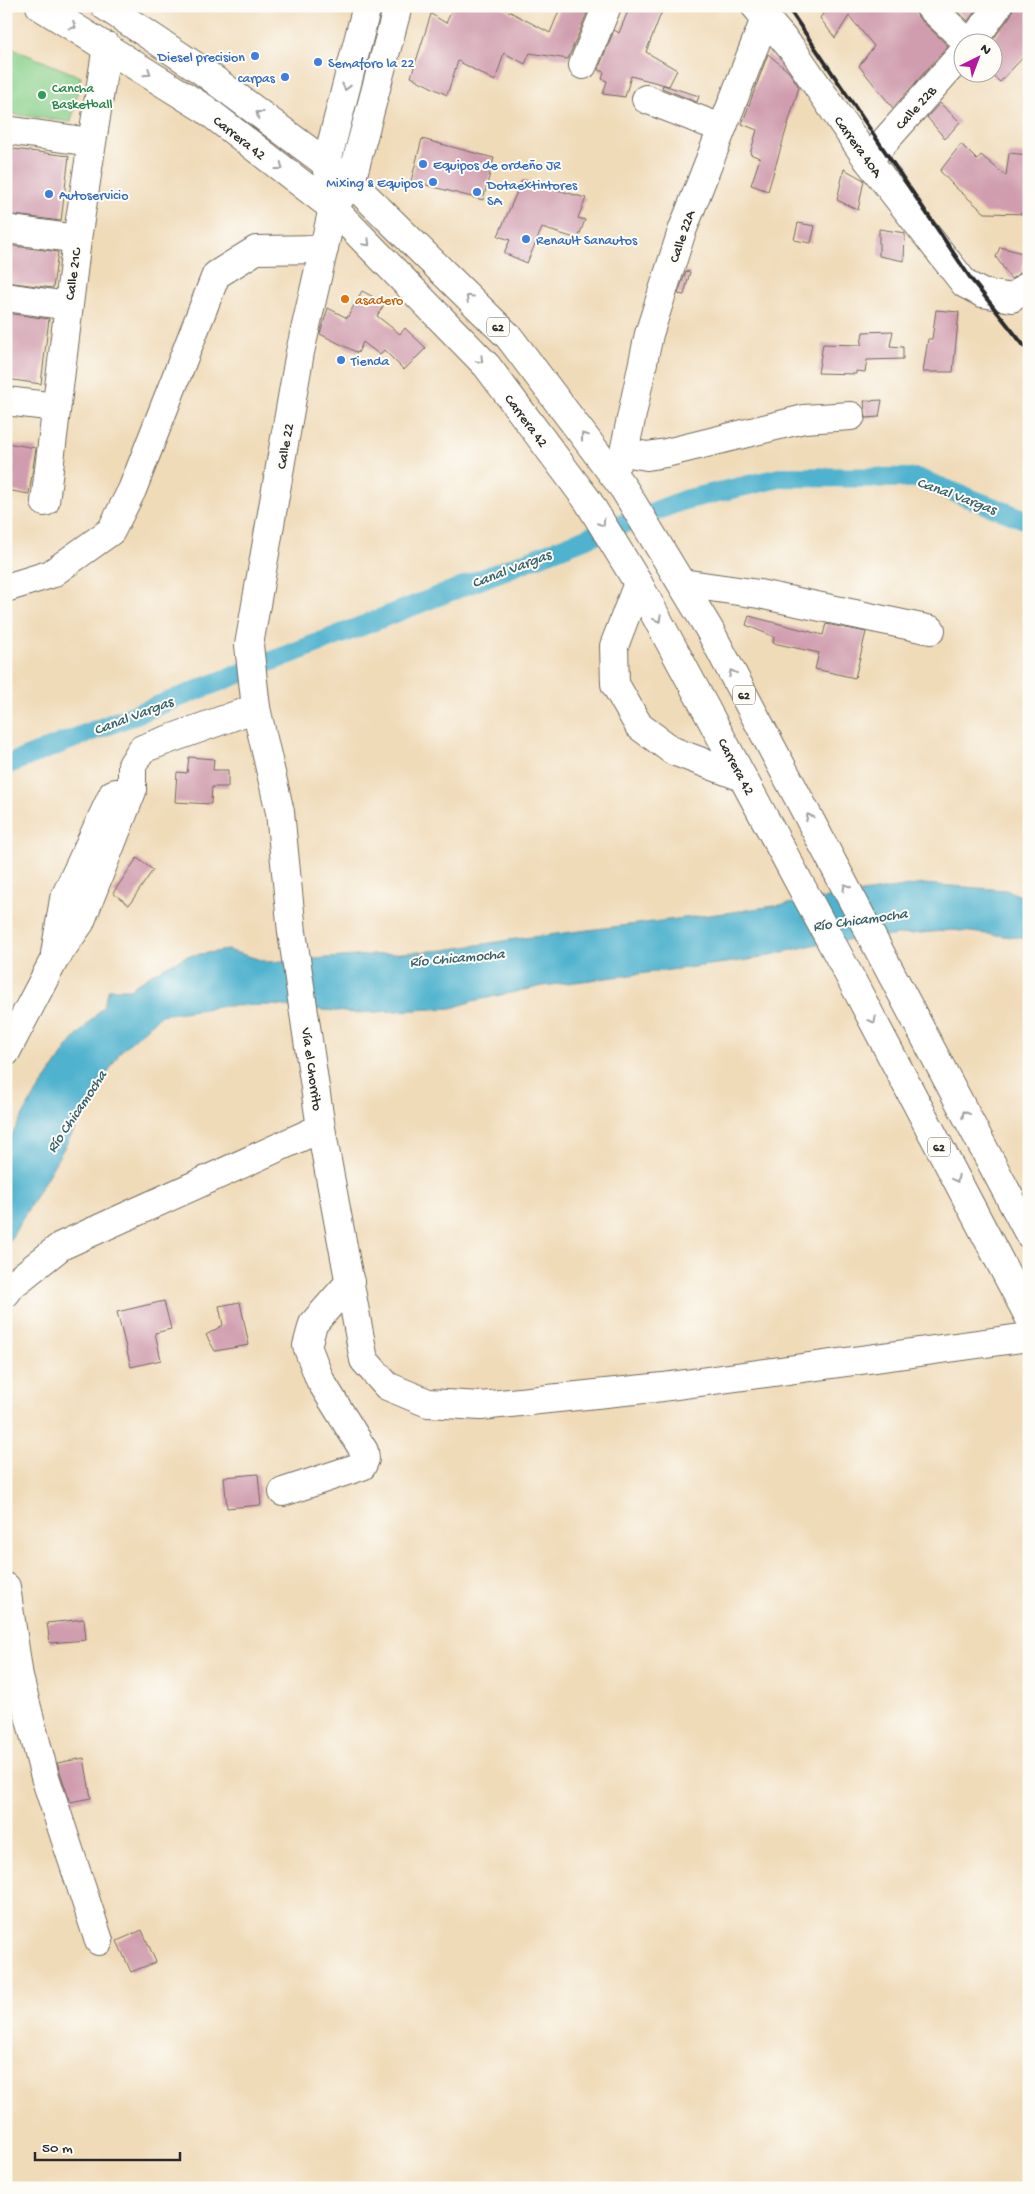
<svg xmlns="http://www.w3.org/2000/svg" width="1035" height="2194" viewBox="0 0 1035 2194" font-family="'Gochi Hand',sans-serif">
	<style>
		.green { fill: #89d08b; stroke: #5a7e5b }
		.water { fill: #4fb2ce; stroke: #3d6e7c }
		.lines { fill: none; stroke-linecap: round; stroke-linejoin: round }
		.canal { stroke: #4fb2ce; stroke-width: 20 }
		.building { fill: #d09dae }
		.minor-casing { stroke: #70695d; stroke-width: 30 }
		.major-casing { stroke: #70695d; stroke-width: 30 }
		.highway-casing { stroke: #70695d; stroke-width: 30 }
		.minor { stroke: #fff; stroke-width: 28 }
		.major { stroke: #fff; stroke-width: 28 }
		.highway { stroke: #fff; stroke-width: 28 }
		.rail { stroke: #2b2b2b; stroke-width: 4 }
		.oneway { stroke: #a0a0a0 }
		.shop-dot { fill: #3f7fe0; stroke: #fdfcf7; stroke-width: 2 }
		.leisure-dot { fill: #2e9e5b; stroke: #fdfcf7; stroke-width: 2 }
		.food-dot { fill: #e8710a; stroke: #fdfcf7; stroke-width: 2 }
		.labels { text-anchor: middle; stroke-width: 4; stroke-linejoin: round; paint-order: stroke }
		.shield { fill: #fdfcf7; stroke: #6a6a68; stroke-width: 1 }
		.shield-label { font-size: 12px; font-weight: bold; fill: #2b2b2b }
		.shop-label { font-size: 14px; fill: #366cbe; stroke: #fdfcf7; text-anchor: start }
		.leisure-label { font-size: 14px; fill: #27864d; stroke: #fdfcf7; text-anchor: start }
		.street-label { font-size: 14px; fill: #2b2b2b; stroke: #fdfcf7 }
		.food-label { font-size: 14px; fill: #c56008; stroke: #fdfcf7; text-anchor: start }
		.water-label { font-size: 15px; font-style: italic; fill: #39616c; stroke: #fdfcf7 }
	</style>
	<rect width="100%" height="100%" fill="#fdfcf7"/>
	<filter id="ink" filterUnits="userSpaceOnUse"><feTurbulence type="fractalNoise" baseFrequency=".02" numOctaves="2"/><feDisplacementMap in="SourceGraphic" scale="10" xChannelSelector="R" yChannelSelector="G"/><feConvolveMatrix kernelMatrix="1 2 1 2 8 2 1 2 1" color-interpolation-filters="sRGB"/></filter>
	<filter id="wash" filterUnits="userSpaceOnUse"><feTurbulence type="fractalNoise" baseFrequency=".0096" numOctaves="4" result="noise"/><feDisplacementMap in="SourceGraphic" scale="20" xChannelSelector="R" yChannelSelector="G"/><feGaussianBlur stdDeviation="1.12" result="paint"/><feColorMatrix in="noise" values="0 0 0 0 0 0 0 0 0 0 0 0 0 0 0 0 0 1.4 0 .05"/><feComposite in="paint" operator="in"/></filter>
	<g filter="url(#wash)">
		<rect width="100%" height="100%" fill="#f0dbb9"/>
		<!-- green -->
		<polygon class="green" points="6,46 81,77 71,122 6,113"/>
		<!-- water -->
		<polygon class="water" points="923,884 1006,890 1029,899 1029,939 953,930 826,942 749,960 543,986 473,1001 452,1008 355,1013 273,1005 226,1006 161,1015 120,1052 6,1247 6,1145 30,1103 69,1045 103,1007 109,989 130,989 153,973 187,956 228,950 268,962 445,950 516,939 733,912"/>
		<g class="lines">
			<!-- canal -->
			<polyline class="canal" points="6,765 684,500 784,477 917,478 1029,521"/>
		</g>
		<g id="blocks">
			<!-- building -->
			<g class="building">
				<polygon points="454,6 499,6 550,33 561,6 590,6 568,59 530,53 525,64 504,53 495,81 458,61 447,95 411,77 431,14 446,23"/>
				<polygon points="630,6 664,6 646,52 677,70 669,86 631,76 625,97 603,94 607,81 602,79 604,72 598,70 614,30 619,33"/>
				<polygon points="828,6 914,6 918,17 948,46 893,108 859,66 874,46 849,16 835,38 820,18"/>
				<polygon points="952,6 979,6 968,21"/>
				<polygon points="1013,6 1029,6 1029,51 1000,82 992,75 991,42 1011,15"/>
				<polygon points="768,54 789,72 799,87 768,191 751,185 760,158 750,154 757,130 742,124"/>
				<polygon points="663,85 699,96 697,102 662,88"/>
				<polygon points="940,103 960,122 945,139 927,117"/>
				<polygon points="422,139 494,158 483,200 411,181"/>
				<polygon points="961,144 977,160 981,155 1006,176 1009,153 1029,155 1029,214 985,213 955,187 940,171"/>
				<polygon points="6,148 69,156 61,221 6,214"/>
				<polygon points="844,169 864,180 858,210 837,200"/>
				<polygon points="522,180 586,198 578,218 585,220 578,239 542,228 527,263 504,253 510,240 498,236"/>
				<polygon points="798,223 815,226 811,243 794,240"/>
				<polygon points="879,229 905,233 904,261 879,256"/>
				<polygon points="6,245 58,252 53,288 6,282"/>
				<polygon points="1000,247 1026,254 1021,272 1011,279 996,257"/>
				<polygon points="686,271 690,272 684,295 678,294"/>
				<polygon points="362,291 385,303 377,316 400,334 405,328 426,348 404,370 384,350 380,355 363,342 358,353 320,334 328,308 347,318"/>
				<polygon points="936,310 959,312 953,372 923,372 928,339 932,339"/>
				<polygon points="6,313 49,319 41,384 6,379"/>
				<polygon points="893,331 890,346 903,347 903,359 867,360 865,372 856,371 856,374 818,373 823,344 861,345 863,332"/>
				<polygon points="882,400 879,417 866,418 864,401"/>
				<polygon points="6,443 36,448 29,494 6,490"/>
				<polygon points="749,616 823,635 826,624 866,632 855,678 815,669 819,653 773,643 774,637 746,625"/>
				<polygon points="189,757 214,759 213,770 228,770 228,787 212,787 211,804 175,802 177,772 187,773"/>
				<polygon points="137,858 153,870 129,905 113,893"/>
				<polygon points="164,1301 171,1329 155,1333 161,1360 131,1367 117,1312"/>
				<polygon points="240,1302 249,1345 215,1351 206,1335 223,1325 219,1306"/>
				<polygon points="258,1474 261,1505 227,1508 224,1477"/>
				<polygon points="84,1619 86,1640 50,1643 47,1623"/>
				<polygon points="84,1758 91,1798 70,1802 57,1763"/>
				<polygon points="142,1930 156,1962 131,1972 117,1941"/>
			</g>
		</g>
	</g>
	<g filter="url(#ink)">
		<use href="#blocks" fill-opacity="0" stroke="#70695d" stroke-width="1"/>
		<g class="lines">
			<defs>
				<g id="minor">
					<polyline points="929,6 967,42"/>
					<polyline points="756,7 792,49 868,160 965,284 982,293 1012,298 1029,285"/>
					<polyline points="972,42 998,6"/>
					<polyline points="583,65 607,6"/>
					<polyline points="646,99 721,128"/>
					<polyline points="6,130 91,142"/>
					<polyline points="868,160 962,54"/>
					<polyline points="6,229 77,239"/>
					<polyline points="6,297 68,306"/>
					<polyline points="6,401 56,407"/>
					<polyline points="624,452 647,456 666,453 804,419 851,416"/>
					<polyline points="611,471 624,452 649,334 682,231 770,6"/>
					<polyline points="45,502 77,239 107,46"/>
					<polyline points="638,583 614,646 615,684 639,726 673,751 742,777"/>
					<polyline points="682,583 759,594 931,630"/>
					<polyline points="6,588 51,574 111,531 132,490 216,275 256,250 324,249"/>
					<polyline points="55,954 64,899 113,794 116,793"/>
					<polyline points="6,1052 54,960 80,923 132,791 132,765 142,749 256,708"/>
					<polyline points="321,1128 364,1360 387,1386 428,1403 481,1406 663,1387 1029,1337"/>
					<polyline points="6,1293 12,1285 61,1246 321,1128 292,932 280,812 256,708 249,645 300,352 333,208"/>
					<polyline points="283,1492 362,1466 365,1459 364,1451 320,1380 307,1346 313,1324 350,1282"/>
					<polyline points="6,1587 19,1677 45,1777 99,1941"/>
				</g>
				<g id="major">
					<polyline points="330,187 326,165 367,6"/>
					<polyline points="333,208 351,182 398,6"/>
				</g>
				<g id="highway">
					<polyline points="40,6 205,109 333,208 487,366 588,501 638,583 850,977 1029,1317"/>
					<polyline points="105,6 201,70 351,182 509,337 624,489 709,629 1029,1234"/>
				</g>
			</defs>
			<!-- minor casing -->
			<use href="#minor" class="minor-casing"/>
			<!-- major casing -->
			<use href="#major" class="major-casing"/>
			<!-- highway casing -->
			<use href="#highway" class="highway-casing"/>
			<!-- minor -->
			<use href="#minor" class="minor"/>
			<!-- major -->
			<use href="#major" class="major"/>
			<!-- highway -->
			<use href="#highway" class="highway"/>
			<!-- rail -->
			<polyline class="rail" points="787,6 971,279 1029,352"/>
		</g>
		<!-- one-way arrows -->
		<defs><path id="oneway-chevron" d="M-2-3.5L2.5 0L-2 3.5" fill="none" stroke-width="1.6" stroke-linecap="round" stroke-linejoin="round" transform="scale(1.25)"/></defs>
		<g class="oneway">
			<use href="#oneway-chevron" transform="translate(73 26) rotate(31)"/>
			<use href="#oneway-chevron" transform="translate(148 73) rotate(33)"/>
			<use href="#oneway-chevron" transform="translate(346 87) rotate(104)"/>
			<use href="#oneway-chevron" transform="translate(259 114) rotate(-143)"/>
			<use href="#oneway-chevron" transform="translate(280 167) rotate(38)"/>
			<use href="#oneway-chevron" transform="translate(367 243) rotate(46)"/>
			<use href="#oneway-chevron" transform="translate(469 298) rotate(-136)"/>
			<use href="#oneway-chevron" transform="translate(480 360) rotate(46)"/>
			<use href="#oneway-chevron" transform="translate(584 436) rotate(-127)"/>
			<use href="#oneway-chevron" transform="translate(602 523) rotate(57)"/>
			<use href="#oneway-chevron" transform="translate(658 619) rotate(61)"/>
			<use href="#oneway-chevron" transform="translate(732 673) rotate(-118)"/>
			<use href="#oneway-chevron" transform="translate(809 817) rotate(-118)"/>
			<use href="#oneway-chevron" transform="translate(846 887) rotate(-118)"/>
			<use href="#oneway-chevron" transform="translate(873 1020) rotate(62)"/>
			<use href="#oneway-chevron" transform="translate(965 1114) rotate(-118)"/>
			<use href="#oneway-chevron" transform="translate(956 1179) rotate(62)"/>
		</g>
	</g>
	<!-- markers -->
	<g class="shop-dot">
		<circle cx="255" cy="56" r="5"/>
		<circle cx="318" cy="62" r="5"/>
		<circle cx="285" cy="77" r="5"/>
		<circle cx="423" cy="164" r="5"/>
		<circle cx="433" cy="182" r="5"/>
		<circle cx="477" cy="192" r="5"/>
		<circle cx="49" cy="194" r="5"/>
		<circle cx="526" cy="239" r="5"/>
		<circle cx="341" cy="360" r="5"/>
	</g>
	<circle class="leisure-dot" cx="42" cy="95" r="5"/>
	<circle class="food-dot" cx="345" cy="299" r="5"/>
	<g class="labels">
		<!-- shield labels -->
		<g class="shield">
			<rect x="487" y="317.5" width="22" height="19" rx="4"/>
			<rect x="733" y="685.5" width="22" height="19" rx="4"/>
			<rect x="928" y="1137.5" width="22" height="19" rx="4"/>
		</g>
		<g class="shield-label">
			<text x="498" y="331">62</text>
			<text x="744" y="699">62</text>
			<text x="939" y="1151">62</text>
		</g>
		<!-- shop labels -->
		<g class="shop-label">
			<text x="245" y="61" text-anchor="end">Diesel precision</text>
			<text x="328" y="67">Semaforo la 22</text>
			<text x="275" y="82" text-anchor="end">carpas</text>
			<text x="433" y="169">Equipos de ordeño JR</text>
			<text x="423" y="187" text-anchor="end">Mixing &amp; Equipos</text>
			<text x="487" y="189">Dotaextintores<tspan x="487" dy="16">SA</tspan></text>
			<text x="59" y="199">Autoservicio</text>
			<text x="536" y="244">Renault Sanautos</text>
			<text x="351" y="365">Tienda</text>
		</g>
		<!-- leisure labels -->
		<g class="leisure-label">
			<text x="52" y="92">Cancha<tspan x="52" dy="16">Basketball</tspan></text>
		</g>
		<!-- street labels -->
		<g class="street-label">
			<text transform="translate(915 107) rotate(-48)" y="5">Calle 22B</text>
			<text transform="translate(240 137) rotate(38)" y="5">Carrera 42</text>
			<text transform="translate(859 146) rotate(54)" y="5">Carrera 40A</text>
			<text transform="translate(681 236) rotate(-71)" y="5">Calle 22A</text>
			<text transform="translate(72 274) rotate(-82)" y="5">Calle 21C</text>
			<text transform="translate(527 420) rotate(53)" y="5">Carrera 42</text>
			<text transform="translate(284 446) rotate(-80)" y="5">Calle 22</text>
			<text transform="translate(737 766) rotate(62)" y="5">Carrera 42</text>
			<text transform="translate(313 1069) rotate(82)" y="5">Vía el Chorrito</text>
		</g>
		<!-- food labels -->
		<g class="food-label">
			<text x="355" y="304">asadero</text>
		</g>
		<!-- water labels -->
		<g class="water-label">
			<text transform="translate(957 495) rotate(20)" y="5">Canal Vargas</text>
			<text transform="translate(511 568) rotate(-21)" y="5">Canal Vargas</text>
			<text transform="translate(133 715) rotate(-21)" y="5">Canal Vargas</text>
			<text transform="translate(860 919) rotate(-8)" y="5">Río Chicamocha</text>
			<text transform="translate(457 957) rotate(-5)" y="5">Río Chicamocha</text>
			<text transform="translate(76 1111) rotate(-56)" y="5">Río Chicamocha</text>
		</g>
	</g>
	<!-- margin -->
	<rect width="1035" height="2194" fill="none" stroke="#fdfcf7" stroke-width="25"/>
	<!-- north arrow -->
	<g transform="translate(978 58) rotate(42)"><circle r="24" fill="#fdfcf7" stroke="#a9a8a5"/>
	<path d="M0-4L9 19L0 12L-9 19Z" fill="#b5179e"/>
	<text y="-8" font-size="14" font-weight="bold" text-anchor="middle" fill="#2b2b2b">N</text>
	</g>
	<!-- scale -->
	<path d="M35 2152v8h145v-8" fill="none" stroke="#2b2b2b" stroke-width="2.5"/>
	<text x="42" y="2152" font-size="15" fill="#2b2b2b" stroke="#fdfcf7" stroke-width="4" paint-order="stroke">50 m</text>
</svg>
